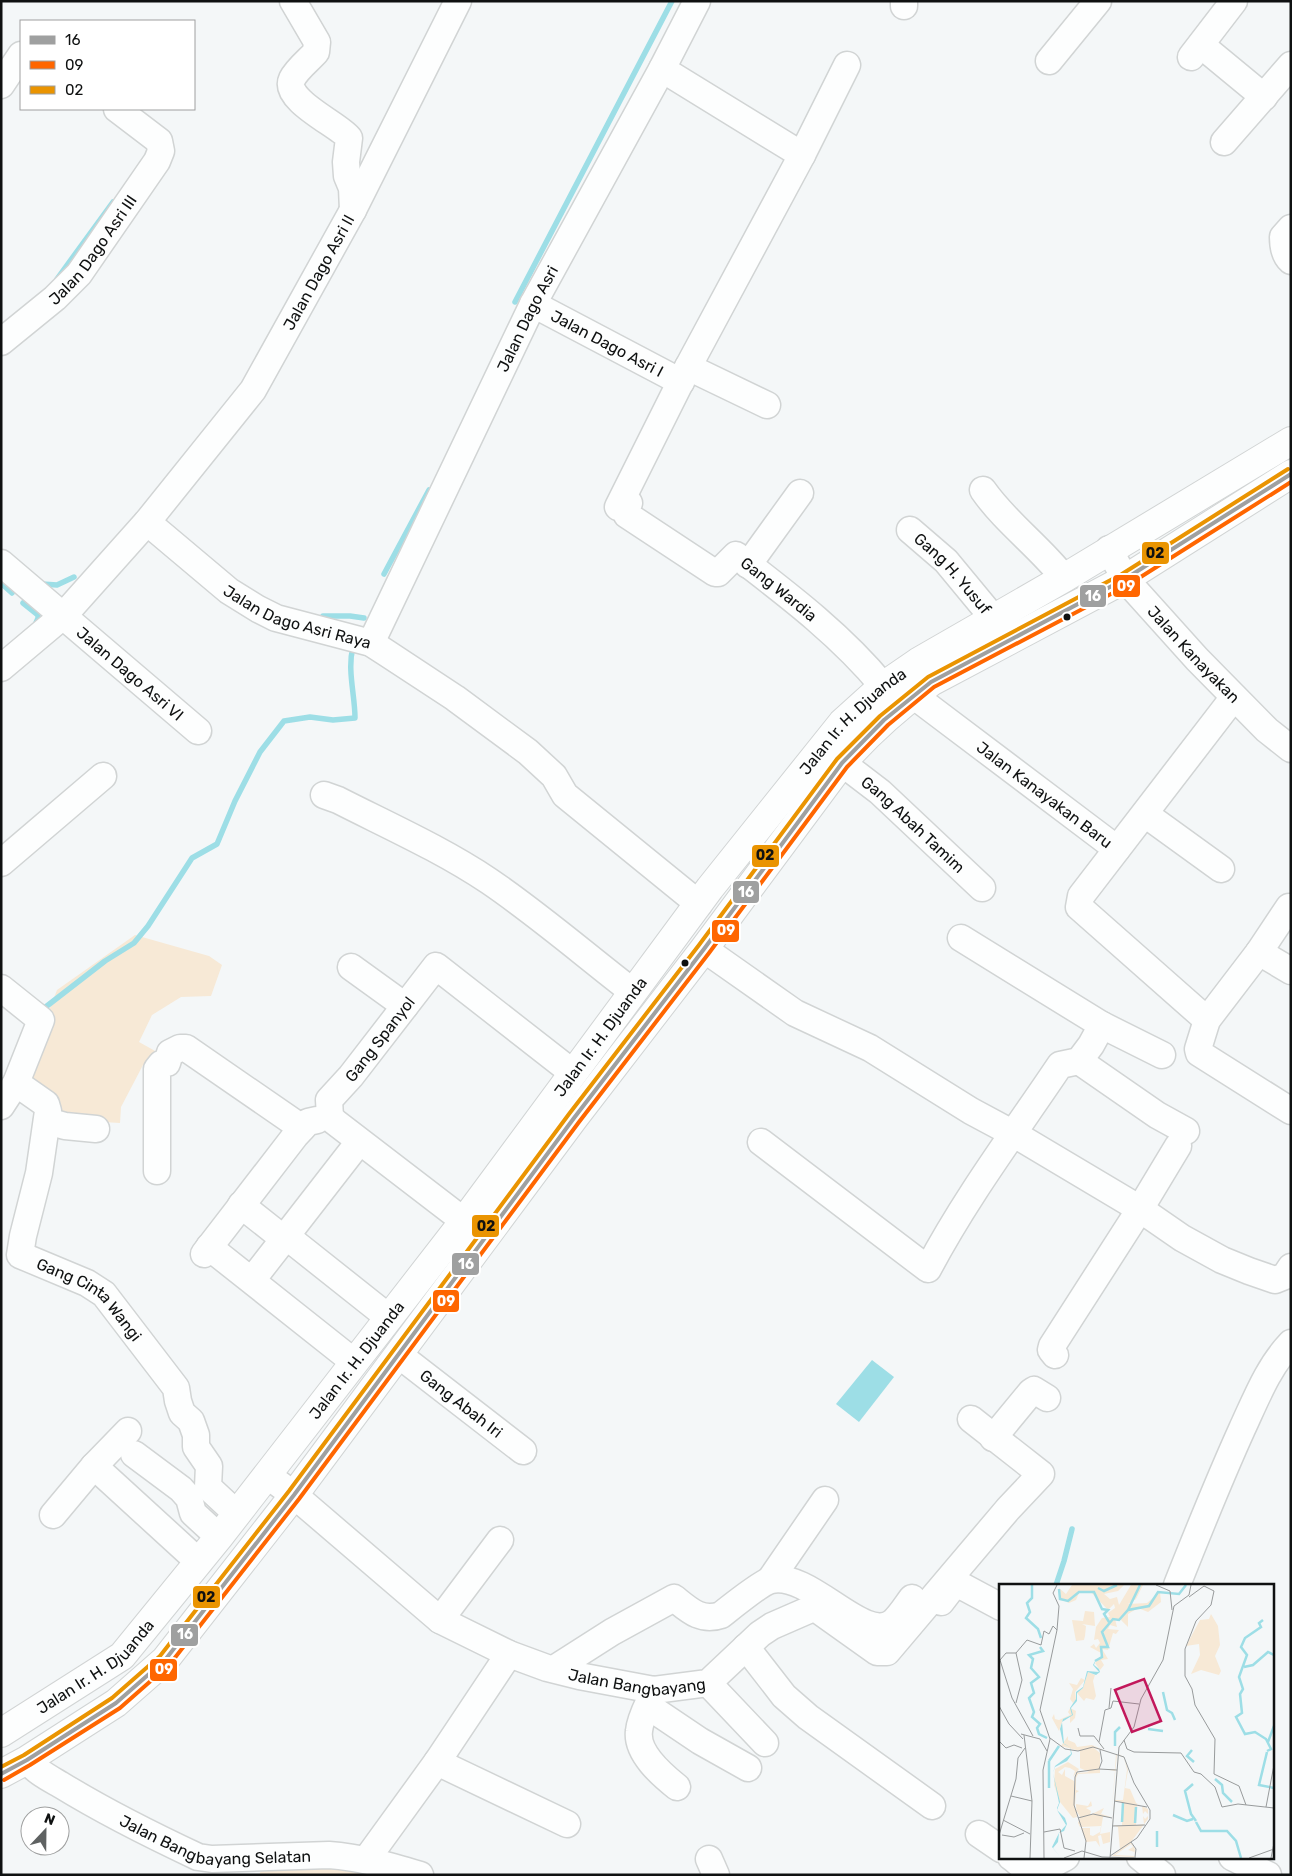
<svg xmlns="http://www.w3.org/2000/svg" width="1292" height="1876" viewBox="0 0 1292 1876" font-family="Rubik,sans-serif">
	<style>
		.green { fill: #f7e9d6 }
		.water { fill: #9ddee6 }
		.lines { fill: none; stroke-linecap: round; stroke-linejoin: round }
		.stream { stroke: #9ddee6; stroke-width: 5.5 }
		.minor-casing { stroke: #d1d4d4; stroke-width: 29 }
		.major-casing { stroke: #d1d4d4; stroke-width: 30 }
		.minor { stroke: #fdfefe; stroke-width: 26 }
		.major { stroke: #fdfefe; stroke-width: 28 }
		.bus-1-casing { stroke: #fff; stroke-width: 8 }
		.bus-2-casing { stroke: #fff; stroke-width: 8 }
		.bus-3-casing { stroke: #fff; stroke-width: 8 }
		.bus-1 { stroke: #9fa0a0; stroke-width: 4 }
		.bus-2 { stroke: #f60; stroke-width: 4 }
		.bus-3 { stroke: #ea9401; stroke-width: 4 }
		.bus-dot { fill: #0f1111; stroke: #fff; stroke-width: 2 }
		.labels { text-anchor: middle; stroke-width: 4; stroke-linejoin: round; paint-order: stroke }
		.street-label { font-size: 16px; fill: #0f1111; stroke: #fff }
		.inset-river { fill: none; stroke: #9ddee6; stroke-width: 2.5 }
		.inset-road { fill: none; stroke: #989b9c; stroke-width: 1 }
		.view { fill: #c2185b; fill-opacity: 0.15; stroke: #c2185b; stroke-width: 2.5 }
		.inset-edge { fill: none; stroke: #0f1111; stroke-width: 2.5 }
		.line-badge { stroke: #fff; stroke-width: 2 }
		.badge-label { font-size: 14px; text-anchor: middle; font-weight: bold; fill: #fff }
		.pale-badge-label { font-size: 14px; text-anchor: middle; font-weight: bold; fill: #111 }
	</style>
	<rect width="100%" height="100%" fill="#f4f7f8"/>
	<!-- green -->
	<g class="green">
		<polygon points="135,935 209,956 222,965 211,996 181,997 152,1015 139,1042 157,1052 154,1066 143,1065 121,1107 120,1123 53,1119 21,1082 57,990"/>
		<polygon points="265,1861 403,1875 259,1875"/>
	</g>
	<!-- water -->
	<polygon class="water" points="872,1360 894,1377 859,1422 836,1404"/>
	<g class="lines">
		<!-- stream -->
		<g class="stream">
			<polyline points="57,279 113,202"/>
			<polyline points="515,302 672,1"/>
			<polyline points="384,574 429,490"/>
			<polyline points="42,584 57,585 74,577"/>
			<polyline points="3,585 12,593"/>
			<polyline points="23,603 38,615 38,618 35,625"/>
			<polyline points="323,616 350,616 364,618"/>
			<path d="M43,1009l62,-48 29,-18 14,-17 44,-68 25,-14 18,-43 25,-49 24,-31 26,-4 23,3 22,-2c0,-23 -8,-48 -2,-71"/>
			<polyline points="1056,1585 1064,1561 1072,1529"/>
		</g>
		<defs>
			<g id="minor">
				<path d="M293,1l24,41 -1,10c-7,8 -19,17 -24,27 -10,21 49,47 57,59l-3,24 1,14 5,12 1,22"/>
				<polyline points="904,6 904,1"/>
				<polyline points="1201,45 1264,97"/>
				<polyline points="1191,57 1234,1"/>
				<polyline points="1049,61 1098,1"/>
				<polyline points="662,69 802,155"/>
				<polyline points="1,85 21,55"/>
				<polyline points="1224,142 1291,65"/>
				<path d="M1291,228l-8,9c0,9 1,18 8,24"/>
				<path id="s1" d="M533,304l148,78"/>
				<path id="s2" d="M1,342l54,-44 24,-24 78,-113 4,-10 -2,-10 -42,-32"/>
				<polyline points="688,367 767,405"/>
				<path d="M983,490c23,33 56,56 81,88"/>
				<path id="s3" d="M629,503l-2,6v6l88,58h3l18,-18c52,40 105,80 147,131"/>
				<polyline points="618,507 688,367 802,155 847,65"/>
				<path id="s4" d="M147,522l82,69 29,18 18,9 95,25 14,9 70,46 73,54 26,24 11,19 134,109"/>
				<path id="s5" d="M910,530l36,31 48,58"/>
				<path id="s6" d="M1109,549l16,30 72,80 70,71 24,19"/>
				<path id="s7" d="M1,563l197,168"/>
				<polyline points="748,565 800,493"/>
				<path id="s8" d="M371,643l162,-339 129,-235 35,-68"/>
				<path id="s9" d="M1,668l63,-53 83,-93 106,-132 100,-180 105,-209"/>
				<path id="s10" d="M913,695l204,154"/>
				<path id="s11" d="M842,763l38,29 102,96"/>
				<path d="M324,795l14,5c51,26 103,49 151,81 50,34 96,74 144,111"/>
				<polyline points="1145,814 1221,869"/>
				<polyline points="1,863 103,776"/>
				<polyline points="1289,907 1259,952 1207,1020 1198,1049 1199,1053 1291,1111"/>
				<polyline points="704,949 795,1013 870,1048 971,1111 1014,1134 1140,1209 1182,1238 1222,1260 1249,1271 1275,1280 1285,1276 1291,1267"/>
				<polyline points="1259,952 1291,971"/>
				<polyline points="351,967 405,1006"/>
				<polyline points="1,988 41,1020 16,1083 1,1106"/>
				<polyline points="1207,1020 1079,907 1081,896 1234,697"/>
				<polyline points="1102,1025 1162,1055"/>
				<polyline points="1079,1061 1157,1115 1186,1131"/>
				<path id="s12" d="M16,1083l30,21 2,7 -9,62 -16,63 -3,19 67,28 17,11 72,94 2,13 4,12 9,8 5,14v12l13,19 -1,21 29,27"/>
				<polyline points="47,1121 65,1126 96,1129"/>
				<path d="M761,1142l167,127c38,-72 87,-137 132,-204l19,-4 12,-16 11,-20 -141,-87"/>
				<polyline points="157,1171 157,1069 161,1064 167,1063 170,1053 180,1048 186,1048 302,1128"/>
				<polyline points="241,1205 284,1239 286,1236 388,1317"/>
				<path id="s13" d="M464,1221l-129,-99 -5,-5 -1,-17 22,-24 85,-110 137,107"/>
				<polyline points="286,1236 359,1142"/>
				<polyline points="209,1247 354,1362"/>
				<polyline points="204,1254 295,1136 308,1122 317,1120"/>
				<polyline points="252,1280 284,1239"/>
				<path id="s14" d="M399,1355l124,96"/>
				<polyline points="1055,1355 1051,1350 1052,1346 1140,1209 1178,1146"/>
				<polyline points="993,1438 1031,1392 1034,1390 1047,1398"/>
				<polyline points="134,1454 181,1489 189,1498 193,1513 219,1537"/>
				<polyline points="94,1466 199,1562"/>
				<path id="s15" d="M267,1475l27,20 146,125 69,34 38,14 32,8 75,14 54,-7 52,-49 12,-8 39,-17 7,1 59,42h10l121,-143 33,-35 -70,-55"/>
				<polyline points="53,1515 94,1466 128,1431"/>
				<polyline points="770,1580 825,1500"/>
				<path d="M1177,1585c21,-53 42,-105 65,-156 14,-30 26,-62 49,-86"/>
				<polyline points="941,1602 954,1585 958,1584 1001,1607"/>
				<polyline points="440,1620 500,1540"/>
				<polyline points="746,1647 784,1696 808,1717 932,1806"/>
				<path d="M554,1669l58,-37 62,-34c15,12 27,24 47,17 9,-7 41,-33 50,-35 40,-9 93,65 122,42 7,-6 13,-16 19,-24"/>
				<polyline points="708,1683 765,1743"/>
				<path d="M654,1691c-5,12 -14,27 -15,40 -3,22 23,44 38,56"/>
				<polyline points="648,1706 700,1741 748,1768"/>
				<path id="s16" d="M27,1760c8,11 22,18 34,25 44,27 90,50 137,72l14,2 117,-4c31,2 61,11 91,20"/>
				<polyline points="437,1762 567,1824"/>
				<polyline points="979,1834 1001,1849"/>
				<path d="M1011,1857c6,4 11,10 17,12 12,5 28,-7 38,-12"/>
				<polyline points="1140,1857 1162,1875"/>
				<polyline points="1232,1857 1268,1875"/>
				<polyline points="709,1859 716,1875"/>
				<polyline points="366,1860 437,1762 509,1654"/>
			</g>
			<g id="major">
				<path id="s17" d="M1,1733l121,-77 97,-119 245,-316 246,-333 132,-165 41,-37 35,-24 146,-84 227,-137"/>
				<path d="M1,1774l26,-14 89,-57 49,-43 129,-165 280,-377 130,-169 138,-186c26,-30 57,-57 89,-81l194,-103 166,-105"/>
			</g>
		</defs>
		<!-- minor casing -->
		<use href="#minor" class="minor-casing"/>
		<!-- major casing -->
		<use href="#major" class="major-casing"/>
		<!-- minor -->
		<use href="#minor" class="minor"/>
		<!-- major -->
		<use href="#major" class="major"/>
		<defs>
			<polyline id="bus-1" points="1,1774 27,1760 116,1703 165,1660 294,1495 574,1118 704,949 842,763 884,720 931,682 1125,579 1291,474"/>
			<polyline id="bus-2" points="4,1780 30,1765 120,1708 170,1664 299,1499 579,1122 709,953 847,767 888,725 934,687 1128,585 1291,482"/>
			<polyline id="bus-3" points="1,1767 24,1755 112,1698 160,1656 289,1491 569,1114 699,945 837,759 880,716 928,677 1122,574 1288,469"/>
		</defs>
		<!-- bus-1 casing -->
		<use href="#bus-1" class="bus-1-casing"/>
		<!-- bus-2 casing -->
		<use href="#bus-2" class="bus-2-casing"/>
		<!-- bus-3 casing -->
		<use href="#bus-3" class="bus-3-casing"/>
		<!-- bus-1 -->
		<use href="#bus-1" class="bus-1"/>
		<!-- bus-2 -->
		<use href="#bus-2" class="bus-2"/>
		<!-- bus-3 -->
		<use href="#bus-3" class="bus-3"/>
	</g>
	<!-- markers -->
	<g class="bus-dot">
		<circle cx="1067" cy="617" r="4.5"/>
		<circle cx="685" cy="963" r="4.5"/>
	</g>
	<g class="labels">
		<!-- street labels -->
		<g class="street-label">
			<text dy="6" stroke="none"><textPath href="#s2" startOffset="131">Jalan Dago Asri III</textPath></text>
			<text dy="6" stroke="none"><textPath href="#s9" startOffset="511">Jalan Dago Asri II</textPath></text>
			<text dy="6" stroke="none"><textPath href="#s8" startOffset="360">Jalan Dago Asri</textPath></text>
			<text dy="6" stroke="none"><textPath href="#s1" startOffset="84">Jalan Dago Asri I</textPath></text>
			<text dy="6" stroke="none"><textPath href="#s5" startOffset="61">Gang H. Yusuf</textPath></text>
			<text dy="6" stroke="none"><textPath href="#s3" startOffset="201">Gang Wardia</textPath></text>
			<text dy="6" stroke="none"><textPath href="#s4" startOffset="181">Jalan Dago Asri Raya</textPath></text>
			<text dy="6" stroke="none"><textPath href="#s6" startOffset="136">Jalan Kanayakan</textPath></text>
			<text dy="6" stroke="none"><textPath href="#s7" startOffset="170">Jalan Dago Asri VI</textPath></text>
			<text dy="6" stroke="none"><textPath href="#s17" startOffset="1331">Jalan Ir. H. Djuanda</textPath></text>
			<text dy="6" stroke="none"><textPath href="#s10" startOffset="165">Jalan Kanayakan Baru</textPath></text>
			<text dy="6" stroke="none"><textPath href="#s11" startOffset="94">Gang Abah Tamim</textPath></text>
			<text dy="6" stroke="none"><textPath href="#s17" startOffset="926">Jalan Ir. H. Djuanda</textPath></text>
			<text dy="6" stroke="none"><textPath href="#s13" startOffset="266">Gang Spanyol</textPath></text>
			<text dy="6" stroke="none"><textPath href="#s12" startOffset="275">Gang Cinta Wangi</textPath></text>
			<text dy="6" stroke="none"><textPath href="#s17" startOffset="521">Jalan Ir. H. Djuanda</textPath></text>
			<text dy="6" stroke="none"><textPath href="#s14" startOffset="79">Gang Abah Iri</textPath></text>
			<text dy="6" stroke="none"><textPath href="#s17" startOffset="116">Jalan Ir. H. Djuanda</textPath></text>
			<text dy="6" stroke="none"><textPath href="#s15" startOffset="435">Jalan Bangbayang</textPath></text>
			<text dy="6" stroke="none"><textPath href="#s16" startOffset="211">Jalan Bangbayang Selatan</textPath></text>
		</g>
	</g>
	<!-- overview -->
	<g transform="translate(999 1584)">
		<rect width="275" height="275" fill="#f4f7f8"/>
		<path d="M73,1h52l-6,6 -14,3 6,5 7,-2 2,8 12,-20h12l-7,14 -8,5 19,-1 13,-11 1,10 -13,10 -10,-4 -10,6v13l-7,-7 -6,-1 2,8 -7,-2 -2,4 11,1 -3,4 -3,-1 -5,17 -6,-1 6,10 -7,1 3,5 -4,5 -5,-7 8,-9 -13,-7 4,-3 2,4 4,-5 -2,-4 -4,1 2,-13 6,-9 8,-1 -2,-4 7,-5 -1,-4 -6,6 -18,-19 -11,2 -3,7 -7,3 -10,-5v-10l7,6zM86,27l9,1 1,14 -13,-2 4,2 -1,10 -1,4 -8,1 -4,-21 11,1zM212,30l7,12 2,19 -5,11 6,15 -2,4 -18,-5 -10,4 9,-19 -1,-11 -13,2 14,-26 9,-1zM89,88l7,3 -2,6 3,15 -2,4 -8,-2 -2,3 -7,-8 6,-5zM82,94l4,2 -10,12 1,7 -6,9 6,3 -1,7 -5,5v-7l-7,3 -4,12 -7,-13 2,-4 1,5 4,1 11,-5 -2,-3 5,-9 -3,-4 3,-10 -4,-6 8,2zM69,152v4l7,3 2,4 15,-2 13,6 -11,-3 6,5v20l-22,1 -2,4v12l3,1 -3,2v11l12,2 3,-5 1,5 -6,2 5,3 -1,4 14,-7 -3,6 10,3 4,-46 -11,-2h11l1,-15h-3h4l-6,63h-8l-3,17 10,-2v10l-7,2 -2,-9 -3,1 2,11 -4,-6 -10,1 -5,-14h9v7l3,1 7,-4 1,-6 -21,1 -2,-4 2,-6 -5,-9v-32l2,-3 12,-1 -9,-4v-17l-19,-5zM120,170l5,4 4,12 -3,18 5,1 6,14 12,6v5l-3,-3 -2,3 -1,-8 -5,-2 -1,21 8,-1 -1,-8 2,3 3,-3v3l-17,23 4,7 -1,8 -22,-1 8,-6 -2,-23 -6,-2zM120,171l5,3 3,12 -4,30h-8zM116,217l7,1v24l-10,-1zM132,260l2,3 -5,3 7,2 -1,4 -19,-1zM69,178l11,7 -6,8 2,-6 -5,-3 -5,-1 -7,5 4,3 3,-6v7l9,5 3,36 -4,1 -13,-16 -6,-17 1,-16z" fill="#f7e9d6" fill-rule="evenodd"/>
		<path d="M97,75l-2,6 5,4 1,3 -4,3 -8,-3 -5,16 -6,5v8l-6,7 2,7 -11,7 2,22 6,3 2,7 -5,7 -12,6 -2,6 7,29 -3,8 8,8 2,6 -3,7 -5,2 -1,9 -5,6 8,10 -9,-11 7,-14 7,-8 -9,-15v-2l2,-5 -6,-30 2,-7 16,-12 -1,-7 -7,-4 -3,-14 3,-10 9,-4 -2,-7 6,-9v-7l7,-5 4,-16 12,1 -6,-7z" fill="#9ddee6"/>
		<path class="inset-river" d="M33,1v13l-5,5 3,9 -4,6 12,11 3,9M99,4l6,3 13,-6M60,5l1,10 8,2 11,-9h15l8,17 6,1 -4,4 5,8M129,26l12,-25M264,36l-4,3 2,4 -16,11 -4,9 6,8 -8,22 4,12 -3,5 2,19 -6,4 9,17 10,-2 11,7 5,10 -4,2M41,63l3,4 -14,4 4,4 -2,9 8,9 -8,6 3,10 -5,5 5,14 -2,5 8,7 -3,4 2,6 8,4M96,77l7,-4 -1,-10h7l-6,-15 11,-13 6,1 9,-10 21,-4 9,-14 21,2 7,-9M245,83l9,-2 15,-13 6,3M164,108l4,18 5,3 3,7M149,145l15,2M269,158l6,-16M116,162v-14l5,-5M193,166l-5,6 7,6M268,168l-8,33 15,3M50,177v27M50,177l10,-15M216,195l7,6 1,8 9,9M194,200l-8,7 6,23 5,7M174,231l14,6 6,-2M123,238l1,-19M197,238l5,9h26l9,10 5,17M136,239l1,-16M158,247v16"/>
		<path class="inset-road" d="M157,1l14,6 2,19M190,13l15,-11 10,5 -3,14 -15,16 -11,28v27l7,13 3,16 20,34 -1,35 25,12 7,19M17,119l6,-23 -6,-27M0,122l10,18 14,15M110,124l2,-20M79,144l2,8h14l10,13M22,150l19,5 7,12M25,151l8,66 -2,57M34,152l-21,-38 -12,-38 6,-7h10l11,-13 14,5 3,-14 5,3 4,-8 4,4M51,154l15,11 13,2 15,-4 31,10 10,26 16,27v9l-13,19 -27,18M51,155l-10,-29 17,-80 2,-24 -6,-13 4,-8M125,156l3,9 7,3 47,1 13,19 7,2 14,13 7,20 16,-3 36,4M0,157l7,7 8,-3 8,3M100,158l6,-32 6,-2 2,-7 26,3M100,185l18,1M12,212l21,5M115,217l33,6M267,223l8,-42M79,234l15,-4 19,4M4,236l27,14M113,242l33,-1M45,248l16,-3 4,19 11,3M0,251l17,-56 2,-21 7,-10M3,251l12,2 10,-4M132,258l5,7 -1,8M45,274l-1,-88 7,-31M65,274l18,-7 20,6 34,1M85,274l2,-17 -12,-36 1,-28 2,-5 22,-3 3,-8 -2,-11M111,274l9,-111 15,-20 7,-28 22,-39 11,-54 15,-11 2,-10M250,274l25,-9M272,274l3,-15"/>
		<path class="view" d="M145,95l17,42 -29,11 -17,-42z"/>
		<rect width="275" height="275" class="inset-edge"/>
	</g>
	<g class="line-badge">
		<rect x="1141" y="541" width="29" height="24" rx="5" fill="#ea9401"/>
		<rect x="1112" y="574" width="29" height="24" rx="5" fill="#f60"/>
		<rect x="1079" y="584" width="28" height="24" rx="5" fill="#9fa0a0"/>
		<rect x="751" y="844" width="29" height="24" rx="5" fill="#ea9401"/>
		<rect x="732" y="880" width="28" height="24" rx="5" fill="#9fa0a0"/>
		<rect x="711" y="919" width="29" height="24" rx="5" fill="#f60"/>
		<rect x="471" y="1214" width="29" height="24" rx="5" fill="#ea9401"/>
		<rect x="451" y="1252" width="29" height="24" rx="5" fill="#9fa0a0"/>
		<rect x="432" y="1289" width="28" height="24" rx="5" fill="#f60"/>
		<rect x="192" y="1585" width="29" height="24" rx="5" fill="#ea9401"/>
		<rect x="170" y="1623" width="29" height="24" rx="5" fill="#9fa0a0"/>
		<rect x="149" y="1658" width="29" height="24" rx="5" fill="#f60"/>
	</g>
	<g class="badge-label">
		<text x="1126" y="591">09</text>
		<text x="1093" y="601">16</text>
		<text x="746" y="897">16</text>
		<text x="726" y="935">09</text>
		<text x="466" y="1269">16</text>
		<text x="446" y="1306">09</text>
		<text x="185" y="1639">16</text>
		<text x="164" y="1674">09</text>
	</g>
	<g class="pale-badge-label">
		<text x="1155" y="558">02</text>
		<text x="765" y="860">02</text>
		<text x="486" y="1231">02</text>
		<text x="206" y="1602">02</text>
	</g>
	<!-- border -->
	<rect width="1292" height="1876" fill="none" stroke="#0f1111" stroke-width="5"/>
	<!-- legend -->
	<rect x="20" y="20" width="175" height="90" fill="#ffffff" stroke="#9fa0a0"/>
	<rect x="30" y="36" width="25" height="8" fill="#9fa0a0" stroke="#9fa0a0"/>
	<text x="65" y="45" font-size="15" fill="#0f1111">16</text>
	<rect x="30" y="61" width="25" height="8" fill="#ff6600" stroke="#9fa0a0"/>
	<text x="65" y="70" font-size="15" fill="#0f1111">09</text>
	<rect x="30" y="86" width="25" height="8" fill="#ea9401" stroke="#9fa0a0"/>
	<text x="65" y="95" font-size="15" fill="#0f1111">02</text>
	<!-- north arrow -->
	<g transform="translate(45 1831) rotate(22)"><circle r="24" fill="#ffffff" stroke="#9fa0a0"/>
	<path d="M0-4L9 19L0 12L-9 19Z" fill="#5f6262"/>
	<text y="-8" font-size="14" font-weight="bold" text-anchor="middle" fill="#0f1111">N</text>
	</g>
</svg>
